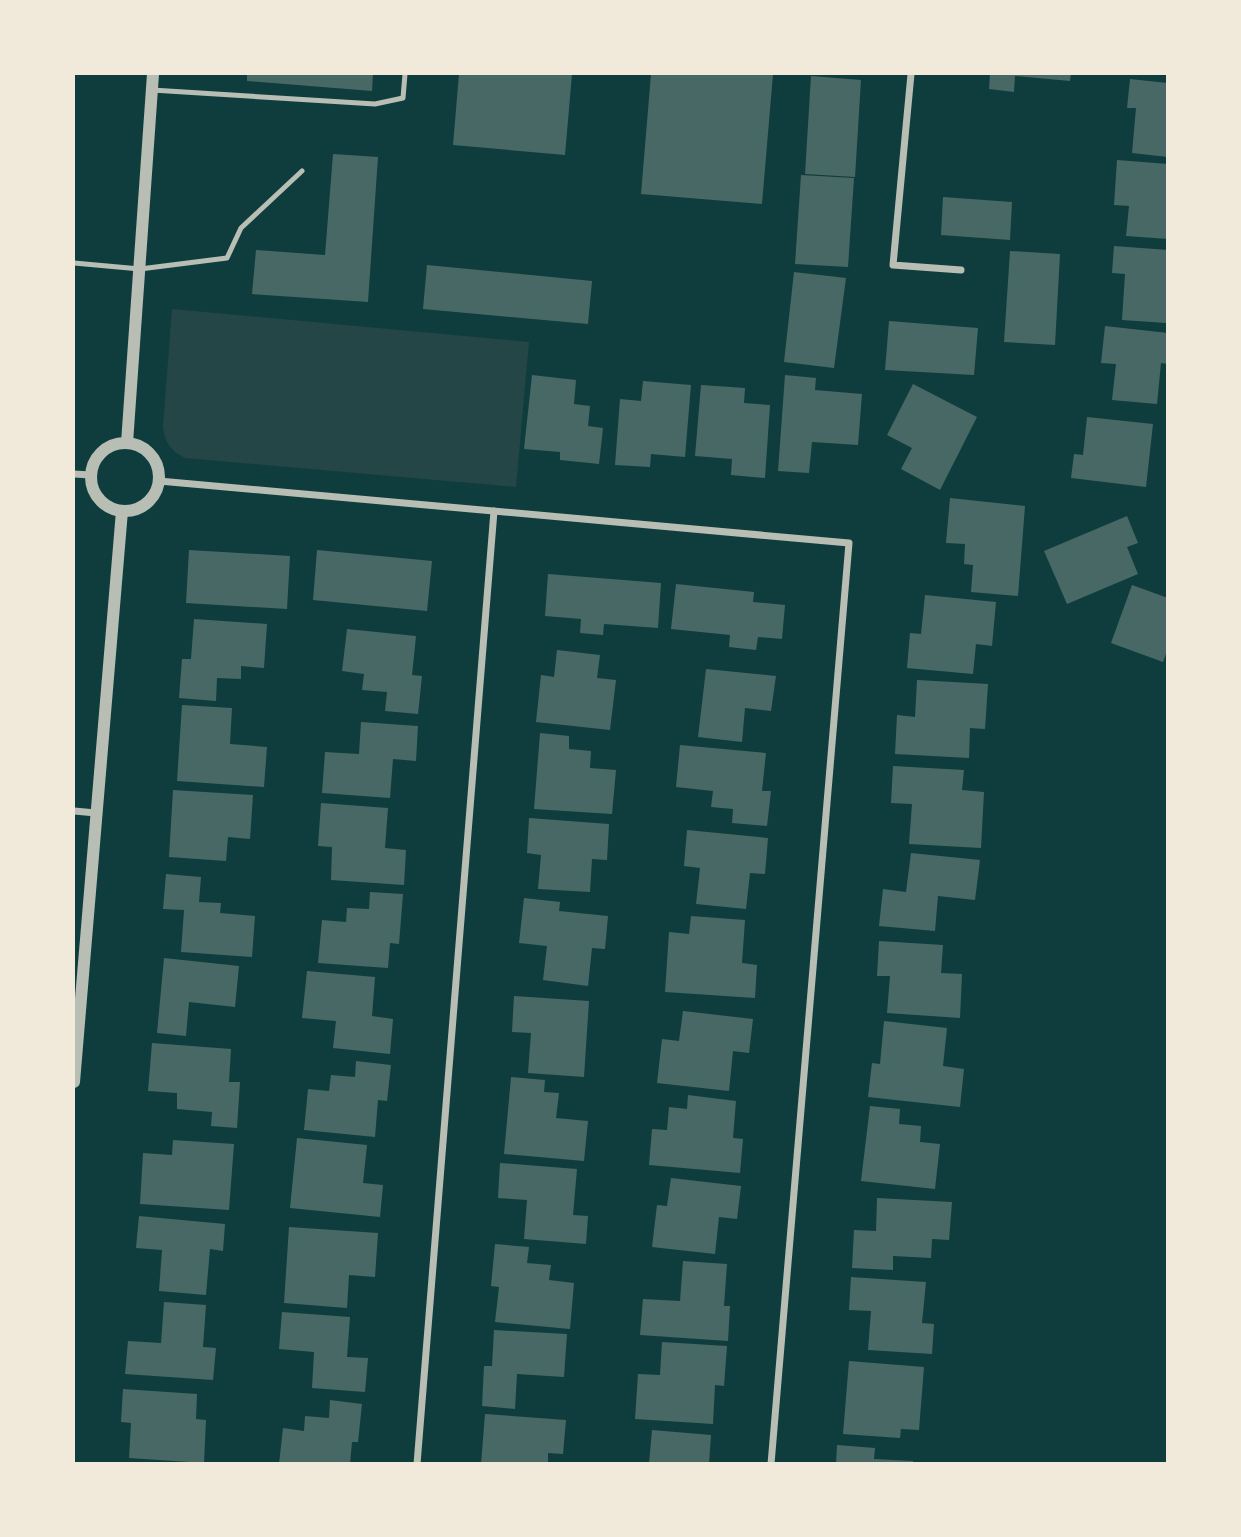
<svg xmlns="http://www.w3.org/2000/svg" width="1241" height="1537" viewBox="0 0 1241 1537" font-family="Montserrat,sans-serif">
	<style>
		.green { fill: #244646 }
		.building { fill: #486865 }
		.lines { fill: none; stroke-linecap: round; stroke-linejoin: round }
		.service { stroke: #b8beb3; stroke-width: 5 }
		.minor { stroke: #b8beb3; stroke-width: 7 }
		.tertiary { stroke: #b8beb3; stroke-width: 12 }
	</style>
	<rect width="100%" height="100%" fill="#0f3d3e"/>
	<!-- green -->
	<path class="green" d="M172,309l357,33 -13,145 -331,-29c-14,-7 -21,-16 -22,-32z"/>
	<!-- building -->
	<g class="building">
		<polygon points="247,74 373,74 372,91 247,81"/>
		<polygon points="459,74 572,74 565,155 453,145"/>
		<polygon points="651,74 773,74 762,204 641,194"/>
		<polygon points="990,74 1071,74 1070,81 1015,76 1014,92 989,89"/>
		<polygon points="811,76 861,80 855,177 805,174"/>
		<polygon points="1130,79 1168,83 1168,157 1132,153 1136,108 1127,108"/>
		<polygon points="333,154 378,157 368,302 252,294 256,250 325,255"/>
		<polygon points="1117,160 1168,164 1168,239 1126,236 1129,206 1114,205"/>
		<polygon points="801,175 854,178 848,267 795,264"/>
		<polygon points="943,197 1012,202 1010,240 941,235"/>
		<polygon points="1114,246 1168,250 1166,323 1122,320 1125,274 1112,273"/>
		<polygon points="1010,251 1060,254 1055,345 1004,342"/>
		<polygon points="427,265 592,281 588,324 423,309"/>
		<polygon points="794,272 846,278 834,368 784,362"/>
		<polygon points="889,321 978,328 974,375 885,370"/>
		<polygon points="1105,326 1168,333 1168,364 1161,363 1157,404 1112,400 1116,364 1101,363"/>
		<polygon points="532,375 576,380 574,404 590,406 588,426 603,428 599,464 560,460 560,452 524,449"/>
		<polygon points="785,375 816,378 815,390 862,394 858,445 812,442 809,473 778,471"/>
		<polygon points="643,381 691,385 685,457 651,454 650,467 615,465 620,399 641,401"/>
		<polygon points="913,384 977,417 940,490 901,469 912,448 887,435"/>
		<polygon points="701,385 745,388 744,403 770,405 765,478 731,475 732,459 695,456"/>
		<polygon points="1087,417 1153,424 1146,487 1071,478 1074,454 1083,455"/>
		<polygon points="950,498 1025,506 1018,596 971,592 973,565 964,564 965,544 946,543"/>
		<polygon points="1127,516 1138,543 1127,547 1138,574 1067,604 1044,551"/>
		<polygon points="189,550 290,556 287,609 186,603"/>
		<polygon points="317,550 432,561 427,611 313,600"/>
		<polygon points="548,574 661,583 658,628 604,624 603,635 580,633 581,619 545,616"/>
		<polygon points="676,584 754,592 753,602 785,605 782,639 758,637 756,650 729,647 730,635 671,629"/>
		<polygon points="1132,585 1168,598 1168,648 1163,662 1111,643"/>
		<polygon points="925,595 996,602 992,646 976,644 973,674 907,668 910,633 921,634"/>
		<polygon points="194,619 267,624 264,668 241,666 241,679 217,678 216,701 179,698 182,659 191,659"/>
		<polygon points="347,629 416,636 412,675 422,676 418,714 385,711 387,692 362,690 364,674 342,671"/>
		<polygon points="557,650 600,655 597,678 616,680 610,730 536,722 541,675 554,677"/>
		<polygon points="706,669 776,676 771,711 745,708 742,742 698,737"/>
		<polygon points="917,680 988,684 985,729 970,728 969,758 895,754 897,715 915,717"/>
		<polygon points="182,705 232,708 230,744 267,747 264,787 177,781"/>
		<polygon points="361,722 418,726 416,761 393,759 390,798 322,793 325,752 359,754"/>
		<polygon points="540,733 569,736 569,749 591,751 590,768 616,770 612,814 534,809"/>
		<polygon points="680,745 766,753 762,791 771,791 767,826 732,823 733,809 711,807 713,791 676,787"/>
		<polygon points="893,766 964,770 962,790 984,792 981,848 909,844 912,804 891,803"/>
		<polygon points="173,790 253,795 250,839 228,837 226,861 169,857"/>
		<polygon points="321,803 388,808 385,848 406,850 404,885 331,880 332,847 318,846"/>
		<polygon points="529,818 609,824 607,860 592,859 590,892 538,889 541,855 527,853"/>
		<polygon points="687,830 768,838 765,874 750,873 746,909 696,904 700,868 684,866"/>
		<polygon points="911,853 980,860 975,900 938,896 935,931 879,926 883,889 906,892"/>
		<polygon points="166,874 201,877 199,902 221,903 220,913 255,916 252,957 181,952 184,910 163,909"/>
		<polygon points="370,892 403,894 399,944 390,943 388,968 318,963 322,920 346,922 347,908 369,909"/>
		<polygon points="524,898 560,902 559,911 608,916 605,949 592,948 588,986 543,980 547,946 519,943"/>
		<polygon points="691,916 745,920 742,963 757,965 755,998 665,992 669,932 689,934"/>
		<polygon points="879,941 943,945 941,973 962,974 960,1018 887,1013 890,976 877,976"/>
		<polygon points="164,958 239,966 235,1007 189,1002 186,1036 157,1033"/>
		<polygon points="307,971 375,977 372,1016 393,1019 390,1054 333,1048 336,1021 302,1018"/>
		<polygon points="514,996 589,1001 584,1077 528,1073 531,1033 512,1032"/>
		<polygon points="683,1011 753,1019 749,1053 733,1051 729,1091 657,1083 662,1039 679,1041"/>
		<polygon points="884,1021 947,1028 943,1066 964,1069 960,1107 868,1097 872,1063 880,1064"/>
		<polygon points="152,1043 231,1049 229,1082 240,1082 237,1128 211,1126 212,1112 177,1109 177,1093 148,1091"/>
		<polygon points="356,1061 391,1065 387,1101 378,1100 375,1137 304,1130 308,1089 329,1091 331,1075 355,1077"/>
		<polygon points="511,1077 545,1080 544,1092 559,1093 556,1118 588,1121 584,1161 504,1154"/>
		<polygon points="688,1095 736,1101 733,1138 743,1139 740,1173 649,1165 652,1129 667,1130 669,1107 687,1109"/>
		<polygon points="870,1106 900,1109 899,1124 921,1126 920,1142 940,1144 935,1189 861,1181"/>
		<polygon points="297,1138 367,1145 363,1183 383,1185 380,1217 290,1208"/>
		<polygon points="173,1140 234,1144 229,1210 140,1204 143,1153 172,1155"/>
		<polygon points="500,1163 577,1169 573,1215 588,1216 586,1244 524,1239 527,1200 498,1198"/>
		<polygon points="671,1178 741,1186 737,1219 719,1217 715,1254 652,1247 657,1205 667,1206"/>
		<polygon points="877,1198 952,1202 949,1240 932,1239 931,1258 893,1256 893,1270 852,1268 854,1230 876,1231"/>
		<polygon points="139,1216 225,1224 223,1251 210,1249 206,1295 159,1291 162,1250 136,1248"/>
		<polygon points="289,1227 378,1233 375,1277 349,1275 347,1308 284,1303"/>
		<polygon points="495,1244 529,1247 527,1263 551,1265 549,1280 574,1283 570,1329 495,1322 499,1287 491,1286"/>
		<polygon points="683,1261 727,1264 724,1306 730,1306 728,1341 640,1335 643,1299 680,1301"/>
		<polygon points="851,1277 926,1282 922,1323 934,1324 932,1354 868,1350 871,1311 849,1310"/>
		<polygon points="164,1302 206,1305 203,1347 216,1348 213,1380 125,1374 128,1341 161,1343"/>
		<polygon points="282,1312 350,1317 347,1357 368,1358 365,1392 312,1388 314,1352 279,1349"/>
		<polygon points="494,1330 567,1334 564,1377 517,1374 515,1409 482,1406 484,1366 492,1366"/>
		<polygon points="662,1342 727,1346 724,1386 715,1385 713,1424 635,1419 638,1374 660,1375"/>
		<polygon points="849,1361 924,1367 919,1430 901,1429 900,1438 843,1434"/>
		<polygon points="123,1389 197,1394 196,1419 206,1420 204,1463 129,1458 131,1423 121,1422"/>
		<polygon points="330,1400 362,1404 358,1442 352,1442 350,1464 279,1464 283,1428 304,1431 305,1416 329,1418"/>
		<polygon points="485,1414 566,1420 563,1454 548,1453 548,1464 481,1464"/>
		<polygon points="652,1430 711,1435 709,1464 649,1464"/>
		<polygon points="837,1445 875,1448 874,1459 913,1461 913,1464 836,1464"/>
	</g>
	<g class="lines">
		<!-- service -->
		<g class="service">
			<polyline points="152,90 375,104 403,98 405,74"/>
			<polyline points="74,263 140,269 227,258 241,228 302,171"/>
		</g>
		<!-- minor -->
		<g class="minor">
			<polyline points="911,74 893,265 961,270"/>
			<polyline points="74,474 91,475"/>
			<polyline points="159,481 849,543 771,1464"/>
			<polyline points="74,811 96,813"/>
			<polyline points="417,1464 494,511"/>
		</g>
		<!-- tertiary -->
		<g class="tertiary">
			<polyline points="127,443 153,74"/>
			<circle cx="125" cy="477" r="34"/>
			<polyline points="74,1082 122,511"/>
		</g>
	</g>
	<!-- border -->
	<rect width="1241" height="1537" fill="none" stroke="#f1e9da" stroke-width="150"/>
</svg>
